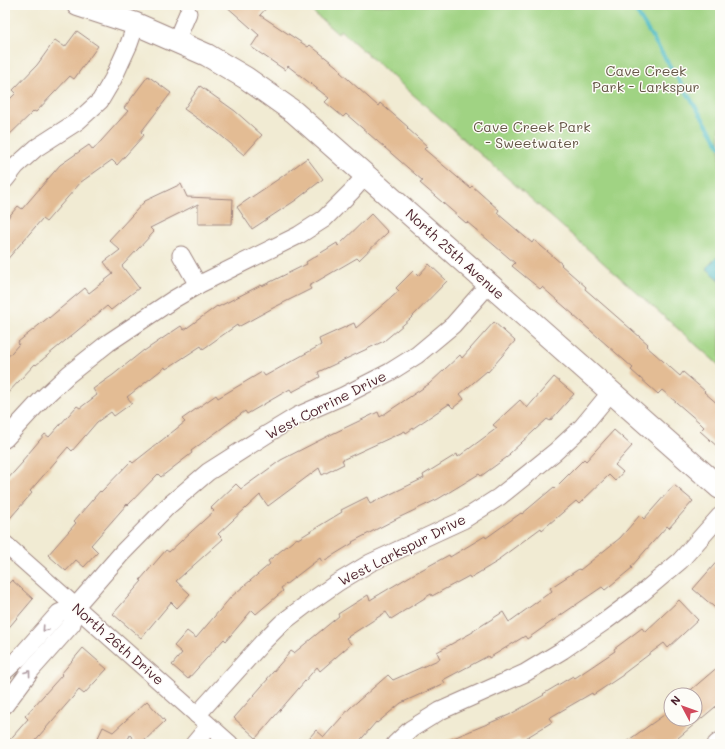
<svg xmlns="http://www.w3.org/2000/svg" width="725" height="749" viewBox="0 0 725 749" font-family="Mali,sans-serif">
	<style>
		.green { fill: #a0d383; stroke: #757957 }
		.water { fill: #4bbac2; stroke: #4a6c76 }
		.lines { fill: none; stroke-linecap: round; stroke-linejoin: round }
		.stream { stroke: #4bbac2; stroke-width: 4 }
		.building { fill: #e3bc94 }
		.street-casing { stroke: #9e857f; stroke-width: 19 }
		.secondary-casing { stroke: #9e857f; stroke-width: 24 }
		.street { stroke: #fff; stroke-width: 17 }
		.secondary { stroke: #fff; stroke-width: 22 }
		.oneway { stroke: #ae9aa0 }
		.labels { text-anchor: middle; stroke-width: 3; stroke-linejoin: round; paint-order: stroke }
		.park-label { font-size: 14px; fill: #645545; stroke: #fdfcf7 }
		.street-label { font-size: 14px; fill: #4a1f2b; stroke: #fdfcf7 }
	</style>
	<rect width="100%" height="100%" fill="#fdfcf7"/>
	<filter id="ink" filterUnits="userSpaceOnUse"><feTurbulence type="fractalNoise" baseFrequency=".025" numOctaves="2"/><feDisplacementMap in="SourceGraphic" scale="8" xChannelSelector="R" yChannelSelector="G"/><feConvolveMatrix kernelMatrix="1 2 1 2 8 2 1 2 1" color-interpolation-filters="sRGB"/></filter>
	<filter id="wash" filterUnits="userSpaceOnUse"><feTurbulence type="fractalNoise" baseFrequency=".012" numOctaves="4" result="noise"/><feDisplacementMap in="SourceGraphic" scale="16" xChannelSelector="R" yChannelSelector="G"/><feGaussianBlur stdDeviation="0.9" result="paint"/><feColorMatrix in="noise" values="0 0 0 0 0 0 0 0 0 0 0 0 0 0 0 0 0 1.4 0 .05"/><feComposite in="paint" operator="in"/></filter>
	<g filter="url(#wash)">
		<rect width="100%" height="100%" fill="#f1ebd3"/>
		<!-- green -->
		<polygon class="green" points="305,5 720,5 720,366 340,30 338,34"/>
		<!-- water -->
		<polygon class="water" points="720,254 720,280 706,268"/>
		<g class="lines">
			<!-- stream -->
			<polyline class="stream" points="632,5 720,146"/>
		</g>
		<g id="blocks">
			<!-- building -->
			<g class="building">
				<polygon points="225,5 269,5 260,15 308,47 310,45 341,70 340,72 378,106 380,103 408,127 407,128 427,146 424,149 470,188 472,186 499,210 497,213 532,243 534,240 562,264 561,265 586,287 585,289 648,344 646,346 680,376 683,372 705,391 704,392 720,406 720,449 700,431 704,427 699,422 662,390 658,394 631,370 633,368 573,315 574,315 542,287 540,289 512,266 515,263 467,222 466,223 420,183 423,181 346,114 343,117 325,102 329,98 288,66 285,70 251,47 259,35"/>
				<polygon points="77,31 98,46 74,79 70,76 36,112 34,111 5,139 5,104 16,93 13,90 37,65 55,40 65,47"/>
				<polygon points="148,76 171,93 141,132 144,135 117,165 112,160 81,182 46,222 42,219 5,262 5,221 18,206 22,209 60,165 89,145 93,150 128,111 124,108"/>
				<polygon points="200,86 235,111 262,135 244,155 218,133 184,109"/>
				<polygon points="307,158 323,179 296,200 252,229 237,207 280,178"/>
				<polygon points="181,184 187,197 233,199 232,224 198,224 198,204 150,228 154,232 122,266 139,288 111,310 107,306 36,365 35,364 5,396 5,360 19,344 18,342 49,317 49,318 85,288 89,293 113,274 104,262 120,250 109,240 145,201"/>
				<polygon points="371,214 388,232 359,260 357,258 309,286 311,289 273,308 238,327 237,325 203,349 201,346 166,369 165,367 127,397 132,403 114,416 111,412 97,422 72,451 68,447 30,491 32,493 5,524 5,482 23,462 22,461 45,434 49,437 77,406 80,408 97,395 93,389 113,375 144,350 144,351 181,326 184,330 217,306 218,307 261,285 262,286 307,264 306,262 337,243 338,246"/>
				<polygon points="429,264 447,281 410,319 384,341 318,372 320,377 292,392 290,389 247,414 245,411 191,451 192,453 161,477 158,474 128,505 127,504 91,545 98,552 84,567 76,560 66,571 48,555 76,523 74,521 100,491 101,492 131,461 133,463 185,422 182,419 216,395 218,398 262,372 265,376 321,345 319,339 354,323 356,328 399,291 396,288 413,271 418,276"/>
				<polygon points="494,322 515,341 488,372 487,371 460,394 464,399 453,408 449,404 406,433 405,431 342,460 344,464 322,475 319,468 268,506 260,495 218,534 223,539 176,581 190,594 177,608 171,602 141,638 113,614 142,581 140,580 166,550 169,552 214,511 211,508 236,484 241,489 281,460 330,435 378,412 380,417 429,384 460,355 462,358"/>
				<polygon points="554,377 574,394 550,421 547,419 509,454 510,455 481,476 479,474 438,499 398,518 352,542 353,543 322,562 320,558 281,588 283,591 256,614 252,610 226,641 224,639 188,679 172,665 182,653 174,646 187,631 196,638 231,597 270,564 268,561 297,538 298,539 342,512 341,510 367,497 370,504 424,478 423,475 457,454 458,457 497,428 493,425 520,400 527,408"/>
				<polygon points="614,430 632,446 615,465 623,472 615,481 609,475 579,504 576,501 542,530 541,528 499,559 500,560 470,578 469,576 432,596 431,594 391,619 386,612 346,638 351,644 320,671 317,667 256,738 234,718 268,679 267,679 291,651 294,653 339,616 338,614 368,595 370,600 412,575 449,555 450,557 485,536 486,538 521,513 522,514 554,487 555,488 584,459 586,461"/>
				<polygon points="674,485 693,501 669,528 667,526 631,567 632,568 605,590 602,587 561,615 527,639 525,636 489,658 488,656 443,680 445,683 401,703 377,723 376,722 357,744 304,744 316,730 324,737 350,708 388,675 393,680 440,659 437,652 473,632 473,631 503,612 509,622 552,591 550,588 579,569 580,570 620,538 640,515 644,519"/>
				<polygon points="720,558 720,612 693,589"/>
				<polygon points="12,580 33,599 5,632 5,587"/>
				<polygon points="679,600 698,620 668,648 664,643 623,674 623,675 593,695 592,693 549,718 552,722 521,741 519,738 504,744 439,744 509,715 544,695 543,694 573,676 575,678 615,651 614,649 642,628 645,632"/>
				<polygon points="83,648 107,669 84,694 79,690 32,744 6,744 28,719 25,716 62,675 61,674"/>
				<polygon points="720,665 720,703 678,738 670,744 623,744 671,710 671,719 695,719 695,695 685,695"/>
				<polygon points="147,701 165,721 141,744 138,744 130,735 126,744 95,744 103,727 113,732"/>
			</g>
		</g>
	</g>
	<g filter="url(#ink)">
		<use href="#blocks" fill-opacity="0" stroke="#9e857f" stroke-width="1"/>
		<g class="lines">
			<defs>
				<g id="street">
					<polyline points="176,41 188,13"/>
					<polyline points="5,180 16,166 36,148 78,121 100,101 113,79 129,44 136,24"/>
					<polyline points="181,255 198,285"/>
					<polyline points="5,439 42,399 69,374 108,343 174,299 198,285 299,235 324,219 352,191 366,175"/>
					<polyline points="5,544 230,744"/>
					<polyline points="5,671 19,658 59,613 75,607"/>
					<polyline points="5,705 31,670 72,624 75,607 122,553 167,507 208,472 269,433 297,416 343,396 390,372 417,355 453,325 489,284"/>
					<polyline points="197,715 262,643 282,623 307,604 337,583 370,563 463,520 499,497 555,452 582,427 611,392"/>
					<polyline points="194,744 209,726"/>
					<polyline points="395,744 411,729 440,711 525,673 563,650 604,622 635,599 680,561 720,516"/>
					<polyline points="716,744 720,741"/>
				</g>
				<polyline id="secondary" points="78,5 136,24 207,55 246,78 294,112 720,488"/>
			</defs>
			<!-- street casing -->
			<use href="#street" class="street-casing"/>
			<!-- secondary casing -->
			<use href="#secondary" class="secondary-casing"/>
			<!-- street -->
			<use href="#street" class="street"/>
			<!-- secondary -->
			<use href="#secondary" class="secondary"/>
		</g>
		<!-- one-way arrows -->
		<defs><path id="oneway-chevron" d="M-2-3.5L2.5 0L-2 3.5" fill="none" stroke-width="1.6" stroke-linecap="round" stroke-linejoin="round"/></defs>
		<g class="oneway">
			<use href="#oneway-chevron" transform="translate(45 629) rotate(132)"/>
			<use href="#oneway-chevron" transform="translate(28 673) rotate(-53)"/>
		</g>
	</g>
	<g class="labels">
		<!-- park labels -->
		<g class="park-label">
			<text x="646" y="76">Cave Creek<tspan x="646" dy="16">Park - Larkspur</tspan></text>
			<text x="532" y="132">Cave Creek Park<tspan x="532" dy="16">- Sweetwater</tspan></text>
		</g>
		<!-- street labels -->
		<g class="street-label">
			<text transform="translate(455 254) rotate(42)" y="5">North 25th Avenue</text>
			<text transform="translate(326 405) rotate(-27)" y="5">West Corrine Drive</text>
			<text transform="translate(402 550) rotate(-27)" y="5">West Larkspur Drive</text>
			<text transform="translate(118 644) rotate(41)" y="5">North 26th Drive</text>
		</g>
	</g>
	<!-- margin -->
	<rect width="725" height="749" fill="none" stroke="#fdfcf7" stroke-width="20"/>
	<!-- north arrow -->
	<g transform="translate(683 707) rotate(311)"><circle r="19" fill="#fdfcf7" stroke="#b5a4a5"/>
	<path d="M0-3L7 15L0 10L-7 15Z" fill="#d1495b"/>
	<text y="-6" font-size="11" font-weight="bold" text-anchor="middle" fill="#4a1f2b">N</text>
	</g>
</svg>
